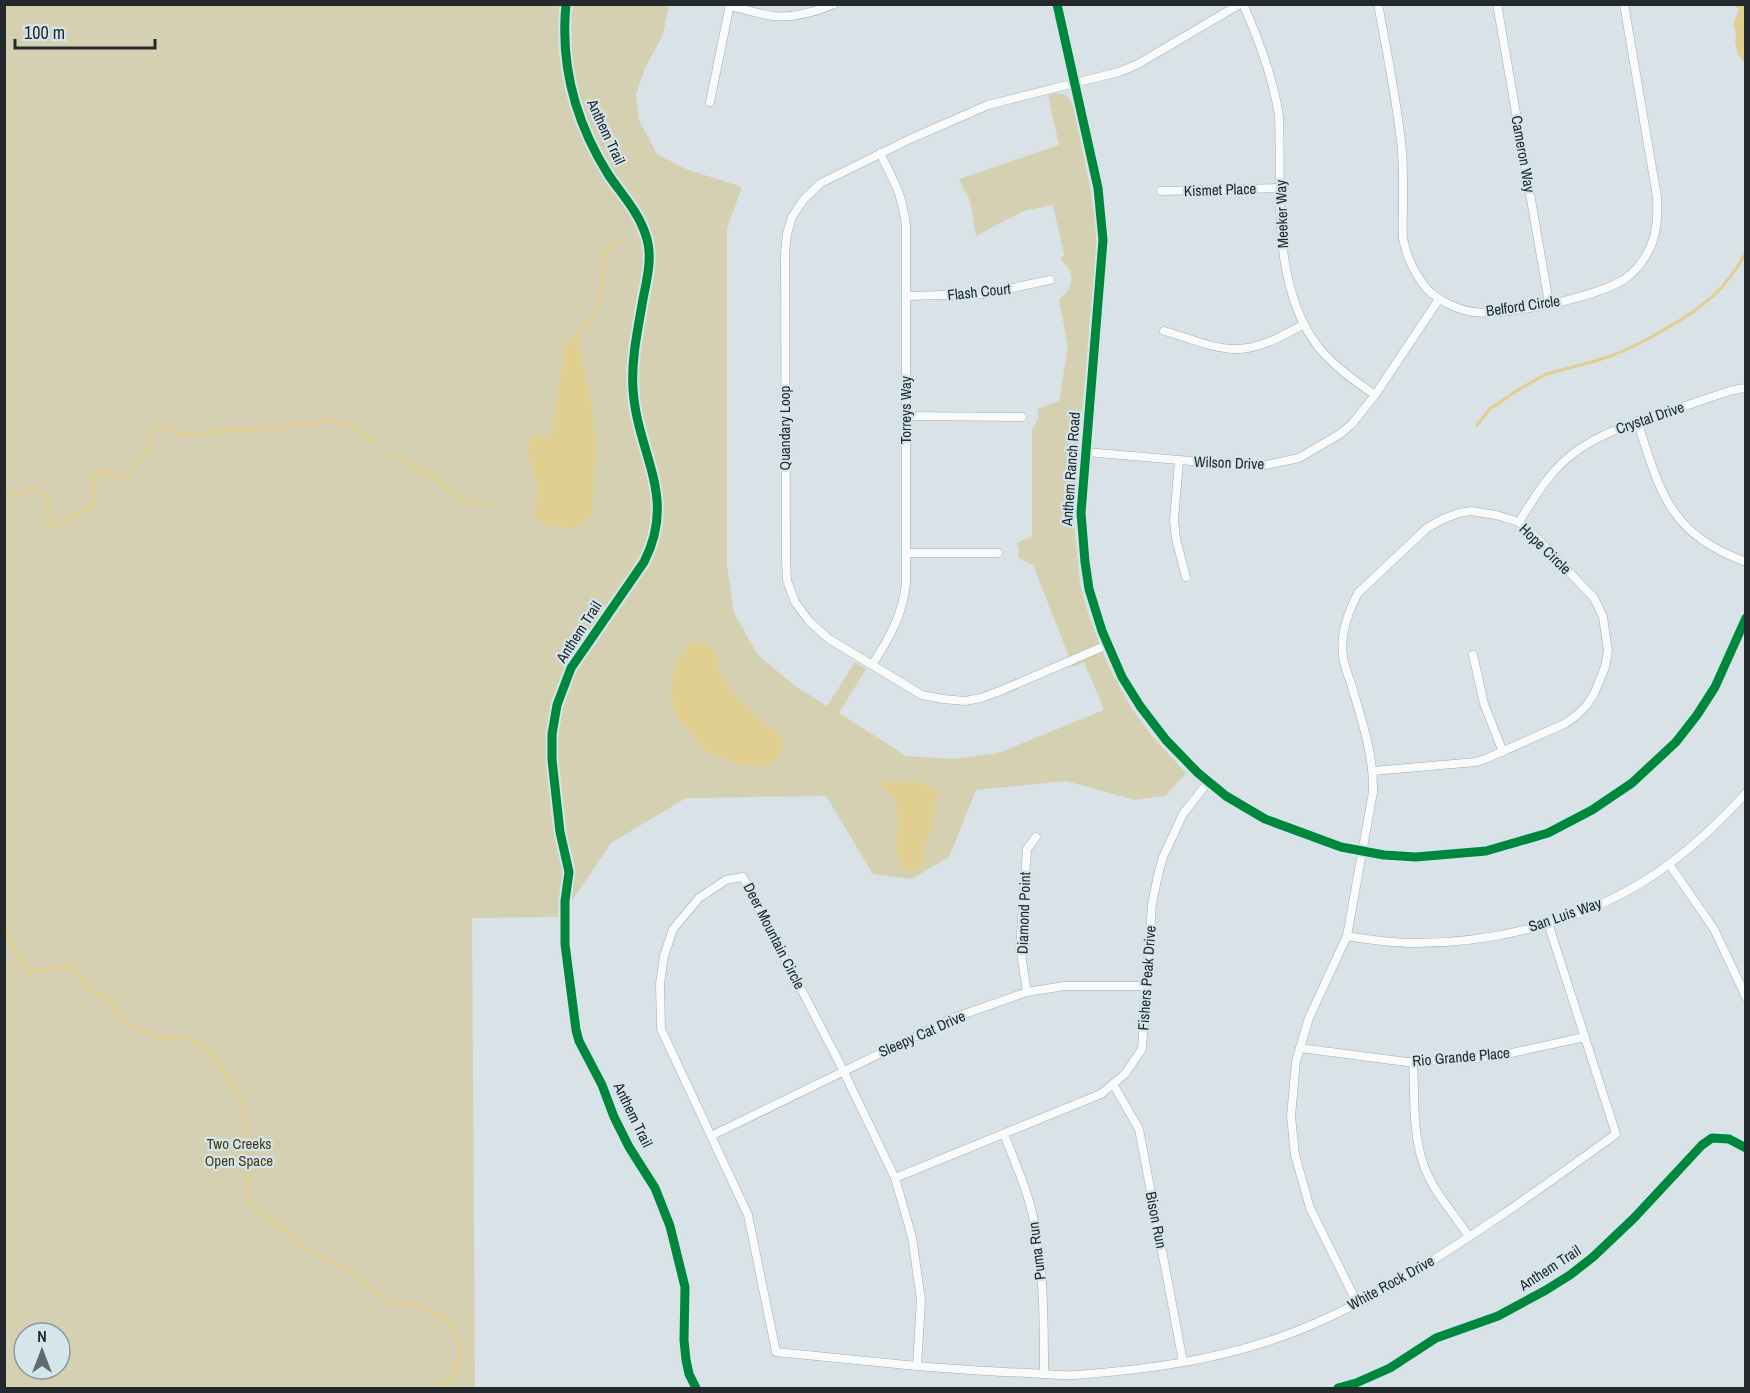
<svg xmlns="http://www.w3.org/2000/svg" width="1750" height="1393" viewBox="0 0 1750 1393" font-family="'Archivo Narrow',sans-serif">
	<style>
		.green { fill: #d6d0b2; fill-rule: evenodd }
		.water { fill: #e0cf90 }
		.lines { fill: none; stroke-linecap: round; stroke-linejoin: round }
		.stream { stroke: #e0cf90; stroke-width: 3 }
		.minor-casing { stroke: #a5acae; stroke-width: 9 }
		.tertiary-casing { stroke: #a5acae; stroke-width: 10 }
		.minor { stroke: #f9fbfb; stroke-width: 8 }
		.tertiary { stroke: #f9fbfb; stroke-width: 9 }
		.cycleway-casing { stroke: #d4e5eb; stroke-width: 13 }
		.cycleway { stroke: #00873e; stroke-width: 9 }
		.labels { text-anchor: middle; stroke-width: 4.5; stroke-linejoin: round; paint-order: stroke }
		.street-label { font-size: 15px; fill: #242a2c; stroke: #d4e5eb }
		.park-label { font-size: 15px; fill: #463a13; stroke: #d4e5eb }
	</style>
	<rect width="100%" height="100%" fill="#d9e2e6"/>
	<!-- green -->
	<path class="green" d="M5,5h664l-6,30 -18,33 -9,26 3,26 18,34 29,15 56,18 -15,41v338l7,47 24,42 37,31 32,20 28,-44 11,7 -27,44 67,43 48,3 44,-6 106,-43 -20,-48 -11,5 -40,-102 -15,-7 1,-7 -2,-8 15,-7v-106l7,-13 -2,-8 22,-8 9,-54 -9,-48c16,-10 17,-29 1,-39l4,-5 -11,-50 -30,6 -47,25 -6,-35 -11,-22 100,-34 -11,-50c16,-4 21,-1 26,14l13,62 9,52v26l-5,62 -18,201 7,71 8,30 19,50 25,46 21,28 33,36 -21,23 -30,4 -69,-19 -90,9 -27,67 -37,22 -39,-5 -47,-78 -140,2 -75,45 -50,74 -89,1 3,470h-470zM24,1333h36v36h-36z"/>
	<!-- water -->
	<g class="water">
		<polygon points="1735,5 1745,5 1745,68 1743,60 1738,55 1735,43 1736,34 1733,24 1739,10"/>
		<polygon points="577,334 591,401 596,445 592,515 575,528 546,525 534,518 539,490 526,446 536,433 551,438 566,342"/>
		<path d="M693,642c29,0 19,17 29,35 11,17 26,32 41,45 5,4 12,7 15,12 7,8 3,18 0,26l-19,7 -20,-3 -32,-12 -31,-36 -6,-24 7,-33z"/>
		<polygon points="886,780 896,783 915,781 941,792 935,804 933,825 924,849 923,862 920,868 913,871 907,871 902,868 896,848 899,817 895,800 889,791 882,788 881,782"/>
	</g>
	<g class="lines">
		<!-- stream -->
		<g class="stream">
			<polyline points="577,334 595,313 601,299 605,256 610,246 619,240"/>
			<path d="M1477,425l13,-16 28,-19 28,-16c22,-6 46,-11 67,-19 19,-7 37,-17 54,-27 35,-20 60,-39 79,-76"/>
			<path d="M389,452c14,8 28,15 42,24 23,16 27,28 59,27"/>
			<path d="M4,494l17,-1 17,-5 10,12v22l3,3 7,-1 38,-20 -3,-27 12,-5 15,4h8c8,-10 15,-19 20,-30 3,-7 2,-13 6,-19l11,1 14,6 95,-6 43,-6 10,-2 23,5 25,18"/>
			<polyline points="4,926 19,957 30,972 57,969 70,966 93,993 108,998 125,1022 158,1037 193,1040 212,1052 241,1100 251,1158 246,1185 248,1203 308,1249 357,1275 387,1302 414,1305 449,1320 460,1348 457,1374 436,1388"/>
		</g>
		<defs>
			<g id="minor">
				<path d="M1243,4c16,36 30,73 36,112 3,76 -9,169 40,232 16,19 36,33 56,47"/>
				<path d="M1378,4c8,44 17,87 22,130 4,24 3,49 3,73 0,10 -1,21 0,31 3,17 10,32 20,46 11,15 32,25 50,28 31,5 134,-16 157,-37 24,-22 29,-47 27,-78l-33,-193"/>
				<polyline points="1497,4 1549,303"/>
				<path d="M730,6c14,3 29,8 43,10 20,2 42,-4 61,-12"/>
				<polyline points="710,102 730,4"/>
				<polyline points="1161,191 1280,188"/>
				<polyline points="906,296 984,294 1050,280"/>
				<path d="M1164,331c22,6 46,17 69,18 26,1 49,-13 71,-25"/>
				<polyline points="906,416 1022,417"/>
				<path d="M1637,421c24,72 31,112 109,141"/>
				<polyline points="1086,452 1249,466 1266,465 1299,458 1340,434 1352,424 1375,395 1439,299"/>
				<polyline points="1179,461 1174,520 1176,539 1186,577"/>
				<path d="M1519,522c15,-24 29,-48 51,-66 26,-21 57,-31 88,-41 25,-8 50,-17 75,-25l13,-2"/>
				<polyline points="906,553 998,553"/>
				<polyline points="1107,645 1000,691 981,698 965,701 943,699 922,695 829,639 809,621 795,602 787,581 786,560 785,253 787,234 792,217 804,199 821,183 910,139 988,105 1119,72 1138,64 1240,4"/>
				<polyline points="1473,655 1484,704 1503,752"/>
				<path d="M872,665c17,-26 31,-51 34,-82v-356c-3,-31 -12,-46 -26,-74"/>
				<polyline points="1669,864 1714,929 1746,997"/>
				<polygon points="743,877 839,1062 895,1178 912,1237 921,1300 917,1366 776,1352 748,1215 661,1029 660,984 664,956 673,929 699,898 726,880"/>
				<path d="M1347,936c23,4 46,7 68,7 79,0 164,-21 231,-63 38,-24 70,-54 100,-87"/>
				<polyline points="1027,992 1020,947 1027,849 1036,837"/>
				<polyline points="1300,1048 1407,1062 1493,1057 1585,1037"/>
				<path d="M1413,1062c2,33 -1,69 10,101 9,28 31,50 46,74"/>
				<polyline points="1113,1084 1139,1129 1183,1362"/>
				<path d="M1004,1134c11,29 24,57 30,87 10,50 10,102 10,153"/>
				<polyline points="711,1136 953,1018 1027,992 1064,986 1147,986"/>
				<polyline points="895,1178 1101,1094 1125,1074 1142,1049 1152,904 1158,875 1163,857 1183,814 1208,782"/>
				<path d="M1357,1303l-47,-95 -15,-53 -4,-39 5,-55 13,-43 38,-82 26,-144c1,-36 -11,-71 -21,-105 -3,-10 -8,-21 -9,-31 -3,-22 5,-44 15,-63l69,-65 16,-9 16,-6 12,-2 25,4 23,7 19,17 56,59 9,19 5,34 -3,16 -11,27 -8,12 -9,9 -11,8 -78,35 -12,4 -103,9"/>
				<path d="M917,1366c37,3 75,6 113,7 15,1 30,3 45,2 68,-5 136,-14 200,-36 38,-13 73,-30 107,-49 82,-46 158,-101 234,-156l-68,-211"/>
			</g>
			<polyline id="tertiary" points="1057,4 1098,188 1103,240 1081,513 1085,562 1089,589 1102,631 1122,677 1140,706 1166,740 1198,773 1226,796 1265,819 1341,847 1384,855 1416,857 1486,851 1548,833 1592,810 1632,783 1676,742 1697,715 1715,687 1746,618"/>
		</defs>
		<!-- minor casing -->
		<use href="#minor" class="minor-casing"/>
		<!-- tertiary casing -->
		<use href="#tertiary" class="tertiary-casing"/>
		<!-- minor -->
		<use href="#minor" class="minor"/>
		<!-- tertiary -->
		<use href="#tertiary" class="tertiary"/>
		<defs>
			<g id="cycleway">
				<path d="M566,4c-6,61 10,119 42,170 13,20 31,38 38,62 7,20 1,43 -3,63 -5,30 -12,60 -10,90 4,65 45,107 11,173l-73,106 -14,37 -5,29v26l8,72 9,40 -4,29v43l11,86 3,11 23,44 12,32 15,30 26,41 15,38 15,61 -1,53 2,20 3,14 7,14"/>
				<polyline points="1057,4 1098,188 1103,240 1081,513 1085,562 1089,589 1102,631 1122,677 1140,706 1166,740 1198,773 1226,796 1265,819 1341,847 1384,855 1416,857 1486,851 1548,833 1592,810 1632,783 1676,742 1697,715 1715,687 1746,618"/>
				<polyline points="1338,1388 1356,1383 1390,1368 1436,1338 1498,1316 1546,1290 1570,1275 1593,1257 1634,1218 1702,1145 1712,1138 1729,1139 1746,1148"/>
			</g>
		</defs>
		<!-- cycleway casing -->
		<use href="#cycleway" class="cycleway-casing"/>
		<!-- cycleway -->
		<use href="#cycleway" class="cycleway"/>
	</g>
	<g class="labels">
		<!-- street labels -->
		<g class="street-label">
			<text transform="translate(606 132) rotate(65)" y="5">Anthem Trail</text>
			<text transform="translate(1523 154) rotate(80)" y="5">Cameron Way</text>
			<text transform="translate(1220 190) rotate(-2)" y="5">Kismet Place</text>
			<text transform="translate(1282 214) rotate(-92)" y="5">Meeker Way</text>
			<text transform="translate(979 292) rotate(-6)" y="5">Flash Court</text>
			<text transform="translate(1523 306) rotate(-8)" y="5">Belford Circle</text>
			<text transform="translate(906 410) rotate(-90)" y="5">Torreys Way</text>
			<text transform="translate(1650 418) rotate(-19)" y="5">Crystal Drive</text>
			<text transform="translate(785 428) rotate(-90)" y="5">Quandary Loop</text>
			<text transform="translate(1229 463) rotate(2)" y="5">Wilson Drive</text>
			<text transform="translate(1071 469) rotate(-86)" y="5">Anthem Ranch Road</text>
			<text transform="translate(1545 549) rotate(44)" y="5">Hope Circle</text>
			<text transform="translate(579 632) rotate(-57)" y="5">Anthem Trail</text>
			<text transform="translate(1024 913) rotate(-88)" y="5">Diamond Point</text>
			<text transform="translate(1565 915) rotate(-19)" y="5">San Luis Way</text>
			<text transform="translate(774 936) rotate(63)" y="5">Deer Mountain Circle</text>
			<text transform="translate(1147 978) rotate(-86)" y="5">Fishers Peak Drive</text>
			<text transform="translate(922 1034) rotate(-24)" y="5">Sleepy Cat Drive</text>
			<text transform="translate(1461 1057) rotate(-5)" y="5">Rio Grande Place</text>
			<text transform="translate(633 1115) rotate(64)" y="5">Anthem Trail</text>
			<text transform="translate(1156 1220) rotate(79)" y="5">Bison Run</text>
			<text transform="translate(1037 1251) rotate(-97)" y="5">Puma Run</text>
			<text transform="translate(1550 1268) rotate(-33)" y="5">Anthem Trail</text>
			<text transform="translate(1391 1283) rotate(-29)" y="5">White Rock Drive</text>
		</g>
		<!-- park labels -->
		<g class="park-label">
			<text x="239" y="1149">Two Creeks<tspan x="239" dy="17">Open Space</tspan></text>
		</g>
	</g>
	<!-- border -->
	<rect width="1750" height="1393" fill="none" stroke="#242a2c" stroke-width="12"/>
	<!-- north arrow -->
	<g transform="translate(42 1351)"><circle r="28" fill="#d4e5eb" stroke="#8e9a9f" stroke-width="1.5"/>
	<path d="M0-4.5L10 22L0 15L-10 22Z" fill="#636a6d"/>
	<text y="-9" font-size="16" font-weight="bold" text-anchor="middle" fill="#242a2c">N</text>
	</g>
	<!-- scale -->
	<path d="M15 39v9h140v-9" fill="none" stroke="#242a2c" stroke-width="3"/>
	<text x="24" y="39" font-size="18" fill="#242a2c" stroke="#d4e5eb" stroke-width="4.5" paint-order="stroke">100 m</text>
</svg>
